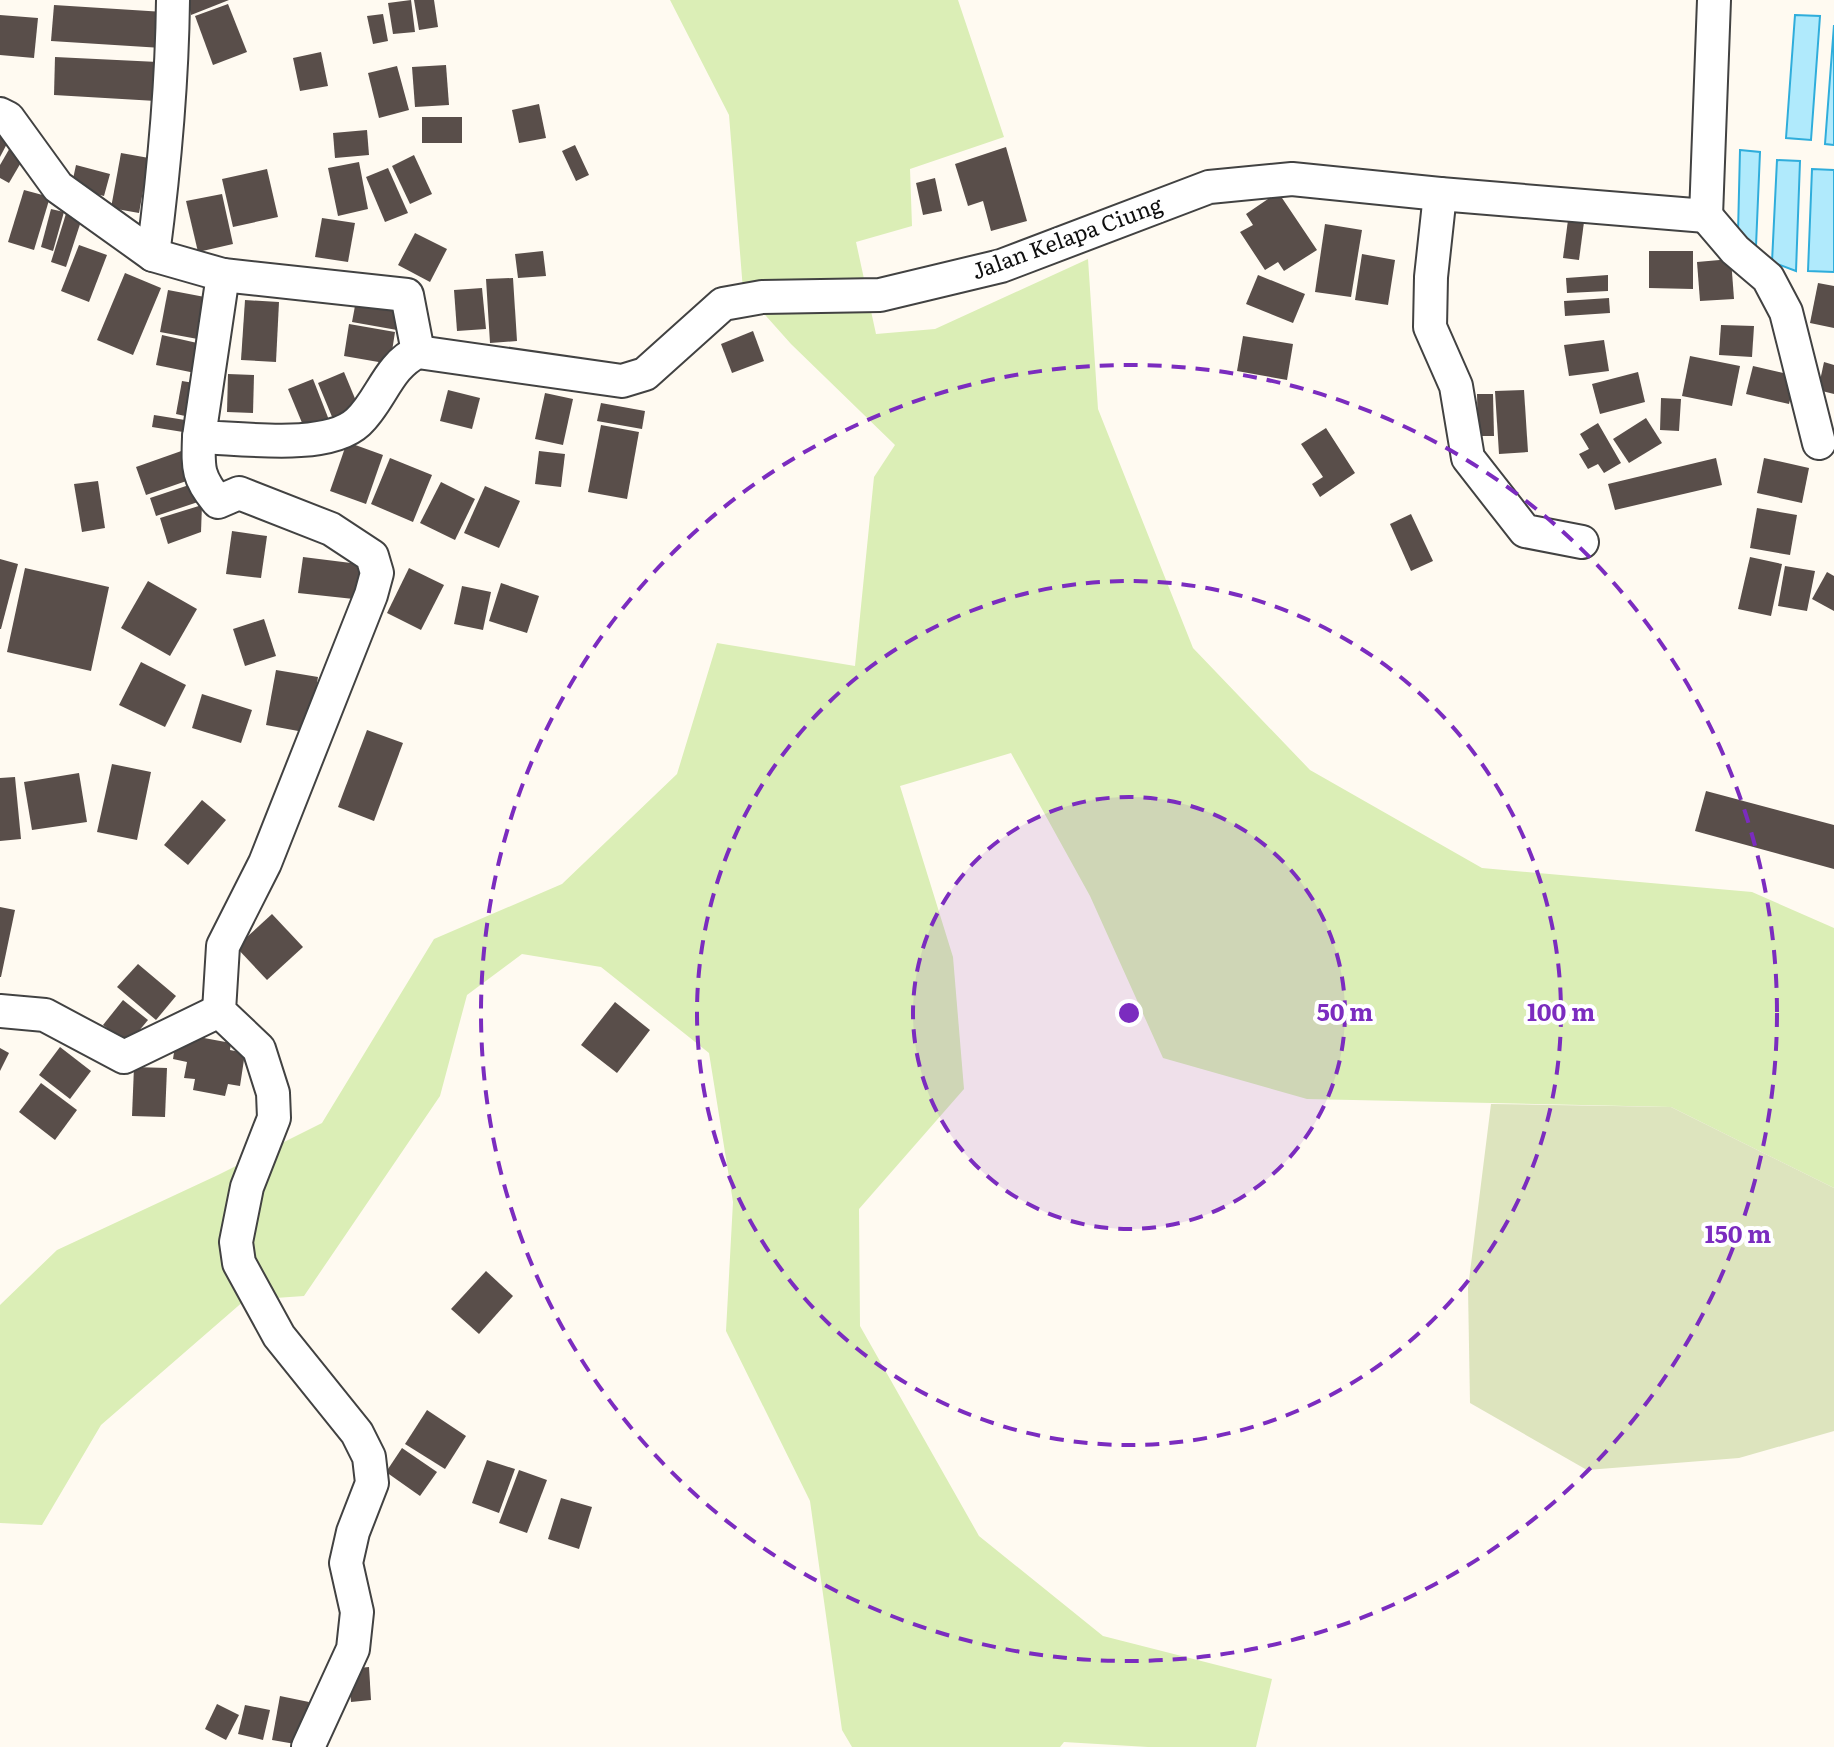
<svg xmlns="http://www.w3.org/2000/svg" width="1834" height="1747" viewBox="0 0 1834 1747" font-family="Literata,serif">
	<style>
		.green { fill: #dbeeb6 }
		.cemetery { fill: #dde4be }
		.water { fill: #b0eafc; stroke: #2faddb; stroke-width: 2 }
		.building { fill: #594e4a }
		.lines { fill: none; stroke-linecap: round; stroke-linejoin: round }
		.street-casing { stroke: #424242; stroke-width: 36 }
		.street { stroke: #fff; stroke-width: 32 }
		.ring { fill: none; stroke: #7b2cbf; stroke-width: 4; stroke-dasharray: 14 10 }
		.labels { text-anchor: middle; stroke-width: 8; stroke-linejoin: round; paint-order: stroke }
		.street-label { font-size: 22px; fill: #0f0f0f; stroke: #fff }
		.centre { fill: #7b2cbf; stroke: #fff; stroke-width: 4 }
		.ring-label { font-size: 24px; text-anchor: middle; font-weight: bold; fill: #7b2cbf; stroke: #fff; stroke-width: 8; stroke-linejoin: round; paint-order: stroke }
	</style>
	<rect width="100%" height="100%" fill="#fffaf1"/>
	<!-- green -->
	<polygon class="green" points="670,0 958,0 1004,137 910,169 912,226 856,242 876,334 935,329 1088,259 1098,409 1193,648 1310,770 1482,868 1752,892 1834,928 1834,1188 1671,1107 1307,1099 1163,1058 1090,896 1011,753 900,786 953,957 964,1089 859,1209 860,1326 979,1536 1103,1636 1272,1679 1256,1747 1148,1747 1064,1742 1060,1747 852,1747 842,1730 810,1501 726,1331 733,1202 709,1053 601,967 522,954 467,995 440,1096 304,1296 245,1300 101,1425 42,1525 0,1523 0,1305 57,1250 218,1175 322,1123 434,939 562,884 677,774 717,643 855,666 874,477 895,445 791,344 743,290 729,115"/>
	<!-- cemetery -->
	<polygon class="cemetery" points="1491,1104 1671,1107 1834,1188 1834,1431 1739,1458 1587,1470 1470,1403 1468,1288"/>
	<!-- water -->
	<g class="water">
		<polygon points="1795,15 1820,16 1811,140 1786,138"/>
		<polygon points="1834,25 1834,145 1825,144"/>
		<polygon points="1740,150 1760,152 1756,246 1738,233"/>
		<polygon points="1777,160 1800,161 1796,271 1772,262"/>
		<polygon points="1812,169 1834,170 1834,272 1808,271"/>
	</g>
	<!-- building -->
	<g class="building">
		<polygon points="188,0 229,0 191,15"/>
		<polygon points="411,0 415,32 393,34 388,3"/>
		<polygon points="414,0 434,0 438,27 419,30"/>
		<polygon points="228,4 247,52 213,65 195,16"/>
		<polygon points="54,5 164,12 162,48 51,41"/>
		<polygon points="383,14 388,41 373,44 367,16"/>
		<polygon points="0,15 38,18 34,58 0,55"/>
		<polygon points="321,52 328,86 300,91 293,58"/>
		<polygon points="55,57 158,62 156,101 54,95"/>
		<polygon points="446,65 449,105 415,107 412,67"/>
		<polygon points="397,66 409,110 379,118 368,73"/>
		<polygon points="539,104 546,138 519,143 512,110"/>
		<rect x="422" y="117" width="40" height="26"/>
		<polygon points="367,130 369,155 335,158 333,133"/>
		<polygon points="0,133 10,138 0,157"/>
		<polygon points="575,145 589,175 576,181 562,151"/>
		<polygon points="11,146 26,154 9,183 0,178 0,165"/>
		<polygon points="1006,147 1027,221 991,231 983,201 968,206 955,164"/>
		<polygon points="121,153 149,158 139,213 111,208"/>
		<polygon points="414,155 432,194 410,204 392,166"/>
		<polygon points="359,162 368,209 338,216 328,168"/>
		<polygon points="76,165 110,174 104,196 71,188"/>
		<polygon points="388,168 408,213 385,222 366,177"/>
		<polygon points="267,169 278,217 233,227 222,179"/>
		<polygon points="935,178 942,211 923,215 916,183"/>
		<polygon points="24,190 50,197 34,250 8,242"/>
		<polygon points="1278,192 1317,250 1284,271 1278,262 1265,270 1240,232 1253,225 1246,214"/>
		<polygon points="222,194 233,244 198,252 186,201"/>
		<polygon points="69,204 85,209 66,267 51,262"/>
		<polygon points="51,209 64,212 53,251 41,247"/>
		<polygon points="322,218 355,223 348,262 315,257"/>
		<polygon points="1568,220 1584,222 1579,260 1563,258"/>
		<polygon points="1325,224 1362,230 1351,297 1315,292"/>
		<polygon points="415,233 447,249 430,282 398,265"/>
		<polygon points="79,245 107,255 89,302 61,291"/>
		<polygon points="543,251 546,276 518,278 515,254"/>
		<polygon points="1649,251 1693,251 1693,289 1649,288"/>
		<polygon points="1362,254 1395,260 1388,305 1355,300"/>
		<polygon points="1731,259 1734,299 1700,301 1697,262"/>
		<polygon points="125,273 161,288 133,355 97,340"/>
		<polygon points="1258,275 1305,294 1293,323 1246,304"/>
		<polygon points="1608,275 1608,291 1567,293 1566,278"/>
		<polygon points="513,278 517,341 490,343 486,279"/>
		<polygon points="1818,283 1834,286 1834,328 1810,323"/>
		<polygon points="482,288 486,329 457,331 454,290"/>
		<polygon points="168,290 210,298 203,340 160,332"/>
		<polygon points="357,295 402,303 397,330 352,322"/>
		<polygon points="1609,298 1610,313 1565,316 1564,301"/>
		<polygon points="245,300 279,302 276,362 241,360"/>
		<polygon points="349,324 395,332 390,364 344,356"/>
		<polygon points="1721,325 1754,326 1752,357 1719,355"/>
		<polygon points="753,331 764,361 732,373 721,344"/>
		<polygon points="162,335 206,345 200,374 156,365"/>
		<polygon points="1243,336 1293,344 1287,380 1237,371"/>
		<polygon points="1604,340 1609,371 1569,376 1564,345"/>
		<polygon points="1690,356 1740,366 1732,406 1682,396"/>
		<polygon points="1824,362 1834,365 1834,394 1818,390"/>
		<polygon points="1753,366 1796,376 1789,404 1746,394"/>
		<polygon points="344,372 361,413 335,424 318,383"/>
		<polygon points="1638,372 1645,402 1600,414 1592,384"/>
		<polygon points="228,374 254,375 253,413 227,412"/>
		<polygon points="313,379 329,420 305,430 288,389"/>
		<polygon points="182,381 200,384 194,418 176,414"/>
		<polygon points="448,390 480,398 472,429 440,421"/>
		<polygon points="1524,390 1528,452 1499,454 1495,391"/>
		<polygon points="545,393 573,399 563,445 535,439"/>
		<polygon points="1477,394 1493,394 1494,436 1478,436"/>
		<polygon points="1661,398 1681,399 1679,431 1660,430"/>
		<polygon points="601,403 645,411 642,429 597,421"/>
		<polygon points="154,415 185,420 183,432 152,427"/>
		<polygon points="1646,418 1662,443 1629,463 1613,439"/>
		<polygon points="1598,423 1621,463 1604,473 1598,464 1588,469 1579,454 1589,449 1580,434"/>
		<polygon points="601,425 639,432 627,499 588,492"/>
		<polygon points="1326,428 1355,473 1320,497 1312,484 1323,477 1301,444"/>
		<polygon points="347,442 383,455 366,504 330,491"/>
		<polygon points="187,449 198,477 146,495 136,467"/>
		<polygon points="539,451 565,454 561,487 535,484"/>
		<polygon points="390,458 432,475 413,522 371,504"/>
		<polygon points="1716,458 1722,485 1615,510 1608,484"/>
		<polygon points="1764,458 1809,468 1802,503 1757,493"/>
		<polygon points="98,481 105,528 82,532 74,484"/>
		<polygon points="198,482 204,500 156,516 150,498"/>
		<polygon points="441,482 475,499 455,540 420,523"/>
		<polygon points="485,486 520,501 499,548 464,533"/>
		<polygon points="202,505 201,532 168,544 160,518"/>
		<polygon points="1757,508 1797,515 1790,555 1750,548"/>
		<polygon points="1411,514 1433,561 1411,571 1390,524"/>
		<polygon points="232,531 267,536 261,578 226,574"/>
		<polygon points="303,557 367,565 363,600 298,593"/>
		<polygon points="1750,557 1782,564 1771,616 1738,609"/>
		<polygon points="0,559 18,564 1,629 0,629"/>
		<polygon points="1785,566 1815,571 1807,611 1778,606"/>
		<polygon points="25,568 109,587 91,671 7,652"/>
		<polygon points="409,568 444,585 421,630 387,613"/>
		<polygon points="1827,572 1834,576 1834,611 1812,599"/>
		<polygon points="148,581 197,609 170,656 121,628"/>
		<polygon points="501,583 539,596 527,633 489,621"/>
		<polygon points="462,586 491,592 483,630 454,624"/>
		<polygon points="264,619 276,656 245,666 233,629"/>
		<polygon points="141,662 186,685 165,727 119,705"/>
		<polygon points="276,670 318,677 309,733 266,725"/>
		<polygon points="202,694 252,710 241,743 192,728"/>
		<polygon points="367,730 403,743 374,821 338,807"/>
		<polygon points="112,764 151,772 137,840 97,832"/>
		<polygon points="79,773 87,822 32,830 24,782"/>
		<polygon points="15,777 21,839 0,841 0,778"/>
		<polygon points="1706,791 1834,825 1834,869 1695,831"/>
		<polygon points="202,800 226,820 188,865 164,845"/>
		<polygon points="0,907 15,910 1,977 0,977"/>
		<polygon points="272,914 303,947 267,980 236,947"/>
		<polygon points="138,964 176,996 156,1020 117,987"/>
		<polygon points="123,1000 148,1020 128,1044 103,1025"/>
		<polygon points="615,1002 650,1030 617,1073 581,1045"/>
		<polygon points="177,1033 231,1043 230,1050 245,1053 240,1086 228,1084 225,1096 193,1090 195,1079 184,1078 187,1062 173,1059"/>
		<polygon points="60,1047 91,1071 70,1099 39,1075"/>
		<polygon points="0,1048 9,1053 0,1071"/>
		<polygon points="134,1067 167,1068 165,1117 132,1116"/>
		<polygon points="41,1083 77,1110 55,1140 19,1112"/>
		<polygon points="486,1271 513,1296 479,1334 451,1309"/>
		<polygon points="427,1410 466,1436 445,1469 405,1444"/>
		<polygon points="402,1448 437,1472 420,1496 386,1472"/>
		<polygon points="487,1460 515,1469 499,1513 472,1503"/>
		<polygon points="519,1470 547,1480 527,1533 499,1523"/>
		<polygon points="561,1498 592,1507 579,1549 548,1539"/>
		<polygon points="369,1667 371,1700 351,1702 348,1669"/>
		<polygon points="280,1696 309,1702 301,1745 272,1740"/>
		<polygon points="217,1704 239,1715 226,1740 205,1729"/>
		<polygon points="245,1705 270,1710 263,1740 238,1734"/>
	</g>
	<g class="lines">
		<defs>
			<g id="street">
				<path d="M0,114l8,4 50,69 95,68 70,20 -24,162c42,1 128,14 159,-15 23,-21 30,-57 60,-70l204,29 23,-7 78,-70 39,-7 118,-2 121,-29 208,-79 83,-8 148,15 266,22 8,-216"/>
				<polyline points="1440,194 1431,277 1430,327 1456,386 1468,458 1525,531 1582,542"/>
				<polyline points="1706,216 1735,250 1768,278 1786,312 1819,443"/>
				<path d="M153,255c11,-84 19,-170 20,-255"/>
				<polyline points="223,275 407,295 418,352"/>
				<path d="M199,437c-1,31 -2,40 19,65l21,-9 92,36 41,27 5,17 -6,22 -106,268 -42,83 -4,65 40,38 14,44 1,25 -27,69 -11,55 3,21 40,73 78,97 12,24 3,26 -19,49 -7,31 11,49 -4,37 -45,98"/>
				<polyline points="0,1011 45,1015 124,1057 219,1011"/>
			</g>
		</defs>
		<!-- street casing -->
		<use href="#street" class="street-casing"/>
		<!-- street -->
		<use href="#street" class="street"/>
	</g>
	<!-- distance rings -->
	<circle cx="1129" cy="1013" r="216" fill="#7b2cbf" fill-opacity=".12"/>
	<g class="ring">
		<circle cx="1129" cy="1013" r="216"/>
		<circle cx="1129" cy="1013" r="432"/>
		<circle cx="1129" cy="1013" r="648"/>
	</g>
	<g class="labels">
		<!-- street labels -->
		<g class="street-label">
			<text transform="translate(1067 238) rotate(-20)" y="8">Jalan Kelapa Ciung</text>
		</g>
	</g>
	<circle cx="1129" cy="1013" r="12" class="centre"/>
	<g class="ring-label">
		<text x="1345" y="1021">50 m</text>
		<text x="1561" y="1021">100 m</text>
		<text x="1738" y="1243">150 m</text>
	</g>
</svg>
